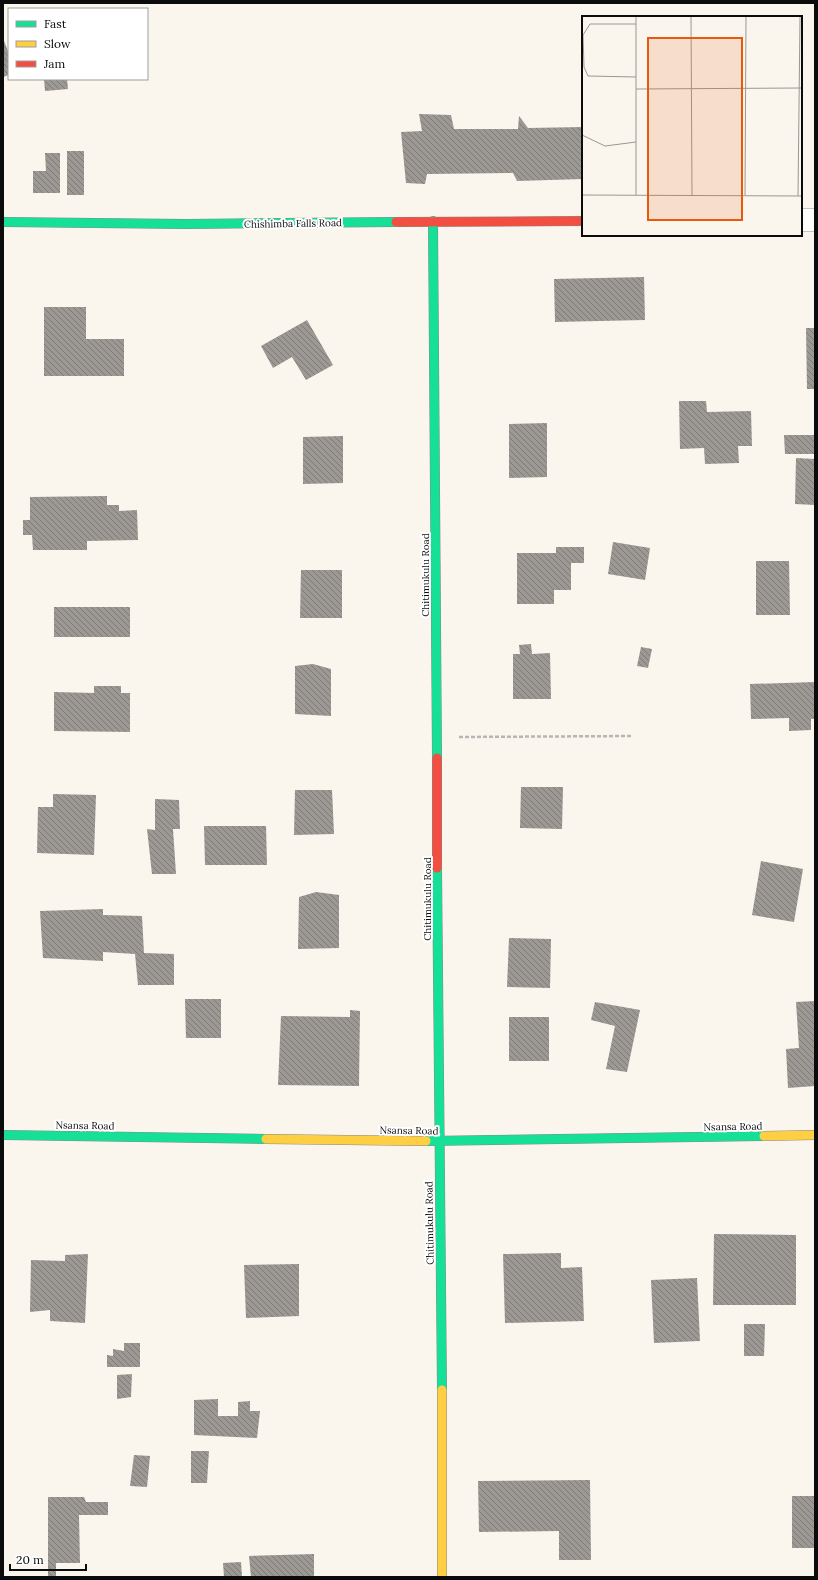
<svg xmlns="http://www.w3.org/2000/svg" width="818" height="1580" viewBox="0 0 818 1580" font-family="Lora,serif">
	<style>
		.building { fill: url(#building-back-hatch) }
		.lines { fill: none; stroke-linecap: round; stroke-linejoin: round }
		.street-casing { stroke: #93918d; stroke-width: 23 }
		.fast-casing { stroke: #898784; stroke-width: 10 }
		.slow-casing { stroke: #898784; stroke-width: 10 }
		.jam-casing { stroke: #898784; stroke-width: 10 }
		.path { stroke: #b7b6b5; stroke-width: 2.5; stroke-dasharray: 4 2; stroke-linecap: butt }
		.street { stroke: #fefefc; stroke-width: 22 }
		.fast { stroke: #16e098; stroke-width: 9 }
		.slow { stroke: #ffcf43; stroke-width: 9 }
		.jam { stroke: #f24e42; stroke-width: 9 }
		.labels { text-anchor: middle; stroke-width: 4; stroke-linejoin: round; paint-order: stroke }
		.street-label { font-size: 10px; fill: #0b0b0b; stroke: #fff }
		.inset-road { fill: none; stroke: #9a9893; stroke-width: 1 }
		.view { fill: #e8590c; fill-opacity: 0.15; stroke: #e8590c; stroke-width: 2 }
		.inset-edge { fill: none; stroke: #0b0b0b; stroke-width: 2 }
	</style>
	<defs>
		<pattern id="building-back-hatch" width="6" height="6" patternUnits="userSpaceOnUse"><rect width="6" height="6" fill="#9c9894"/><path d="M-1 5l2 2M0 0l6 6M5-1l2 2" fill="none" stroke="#7d7a77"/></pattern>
	</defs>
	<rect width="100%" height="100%" fill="#faf6ee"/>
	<!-- building -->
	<g class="building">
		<polygon points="3,38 9,54 9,75 3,77"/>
		<polygon points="44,79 67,79 68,89 45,91"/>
		<polygon points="419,114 451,115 454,129 518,129 519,116 528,128 583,127 583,179 517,181 513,173 427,174 425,184 406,183 401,132 422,131"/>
		<rect x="67" y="151" width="17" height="44"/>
		<polygon points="45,153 60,153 60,193 33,193 33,171 46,171"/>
		<polygon points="644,277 645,320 555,322 554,279"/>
		<polygon points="44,307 86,307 86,339 124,339 124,376 44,376"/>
		<polygon points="307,320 333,365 306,380 292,357 273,368 261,346"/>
		<polygon points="806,328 815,328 815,389 807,389"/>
		<polygon points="679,401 706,401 707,412 751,411 752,446 738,446 739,463 705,464 704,448 680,449"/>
		<polygon points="547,423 547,477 509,478 509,424"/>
		<polygon points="784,435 815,435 815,454 785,454"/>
		<polygon points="343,436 343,483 303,484 303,437"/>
		<polygon points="796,458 815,459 815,505 795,504"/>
		<polygon points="107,496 107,505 119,505 119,511 137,510 138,540 87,541 87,550 33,550 32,535 23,535 23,520 30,520 30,497"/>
		<polygon points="613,542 650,548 645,580 608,574"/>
		<polygon points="556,547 584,547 584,563 571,563 571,590 554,590 554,604 517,604 517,553 556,553"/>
		<polygon points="756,561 789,561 790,615 756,615"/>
		<polygon points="301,570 342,570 342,618 300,618"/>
		<rect x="54" y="607" width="76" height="30"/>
		<polygon points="531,644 532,654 550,653 551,699 513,699 513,654 520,654 519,645"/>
		<polygon points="641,647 652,649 648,668 637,666"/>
		<polygon points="313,664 331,669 331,716 295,714 295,666"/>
		<polygon points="815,682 815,719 811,719 811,730 789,731 789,718 751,719 750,684"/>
		<polygon points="94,686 121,686 121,693 130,693 130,732 54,731 54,692 94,693"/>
		<polygon points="521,787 563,787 562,829 520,828"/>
		<polygon points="295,790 332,790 334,834 294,835"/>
		<polygon points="53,794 96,795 94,855 37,853 38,807 53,807"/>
		<polygon points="155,799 179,800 180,829 173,829 176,874 152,874 147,829 155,830"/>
		<polygon points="204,826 266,826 267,865 205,865"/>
		<polygon points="761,861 803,869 794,922 752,915"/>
		<polygon points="316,892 339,895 339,948 298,949 299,897"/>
		<polygon points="103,909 103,915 142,916 144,953 174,954 174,985 138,985 135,954 103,952 103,961 43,958 40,911"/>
		<polygon points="509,938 551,939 550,988 507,987"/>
		<polygon points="185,999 221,999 221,1038 186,1038"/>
		<polygon points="815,1001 815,1086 788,1088 786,1049 799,1048 796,1002"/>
		<polygon points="595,1002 640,1010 627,1072 606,1069 615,1026 591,1020"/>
		<polygon points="350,1010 360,1011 359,1086 278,1085 281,1016 350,1017"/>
		<rect x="509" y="1017" width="40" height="44"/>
		<polygon points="714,1234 796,1235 796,1305 713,1305"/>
		<polygon points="561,1253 561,1268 582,1267 584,1321 505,1323 503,1254"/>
		<polygon points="88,1254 85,1323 50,1321 50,1310 30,1312 31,1260 65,1261 65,1255"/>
		<polygon points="299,1264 299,1316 246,1318 244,1265"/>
		<polygon points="697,1278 700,1341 654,1343 651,1280"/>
		<polygon points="744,1324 765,1324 764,1356 744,1356"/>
		<polygon points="124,1343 140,1343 140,1367 107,1367 107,1355 113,1356 113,1349 124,1351"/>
		<polygon points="132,1374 131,1397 117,1399 117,1375"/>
		<polygon points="218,1399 218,1416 238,1416 238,1402 250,1401 250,1411 260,1411 257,1438 194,1435 194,1400"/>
		<polygon points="191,1451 209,1451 207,1483 191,1483"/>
		<polygon points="134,1455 150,1456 147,1487 130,1486"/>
		<polygon points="590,1480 591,1560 559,1560 559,1531 479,1532 478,1481"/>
		<rect x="792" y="1496" width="23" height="52"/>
		<polygon points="48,1497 84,1497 86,1502 108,1502 108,1515 79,1515 80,1563 56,1563 56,1577 48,1577"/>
		<polygon points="314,1554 314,1577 251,1577 249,1556"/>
		<polygon points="241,1562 242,1577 224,1577 223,1563"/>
	</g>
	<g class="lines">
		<defs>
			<polyline id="street" points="801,220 815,220"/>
			<g id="fast">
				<polyline points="433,221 437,758"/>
				<polyline points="3,222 186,224 396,222"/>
				<polyline points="437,868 442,1390"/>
				<polyline points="3,1135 266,1139"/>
				<polyline points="426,1141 764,1136"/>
			</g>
			<g id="slow">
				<polyline points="764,1136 815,1135"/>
				<polyline points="266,1139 426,1141"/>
				<polyline points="442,1390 442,1577"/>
			</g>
			<g id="jam">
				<polyline points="396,222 583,221"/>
				<polyline points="437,758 437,868"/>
			</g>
		</defs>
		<!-- street casing -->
		<use href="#street" class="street-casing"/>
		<!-- fast casing -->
		<use href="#fast" class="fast-casing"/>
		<!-- slow casing -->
		<use href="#slow" class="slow-casing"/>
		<!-- jam casing -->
		<use href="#jam" class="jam-casing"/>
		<!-- path -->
		<polyline class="path" points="459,737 633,736"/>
		<!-- street -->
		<use href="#street" class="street"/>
		<!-- fast -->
		<use href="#fast" class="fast"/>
		<!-- slow -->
		<use href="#slow" class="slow"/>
		<!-- jam -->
		<use href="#jam" class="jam"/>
	</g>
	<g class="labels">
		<!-- street labels -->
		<g class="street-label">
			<text transform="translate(293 223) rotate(-1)" y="4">Chishimba Falls Road</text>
			<text transform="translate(425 575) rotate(-90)" y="4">Chitimukulu Road</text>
			<text transform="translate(427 899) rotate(-90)" y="4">Chitimukulu Road</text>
			<text transform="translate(85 1125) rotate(1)" y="4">Nsansa Road</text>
			<text transform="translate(733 1126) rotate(-1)" y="4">Nsansa Road</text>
			<text transform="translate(409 1130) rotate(1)" y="4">Nsansa Road</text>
			<text transform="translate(429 1223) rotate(-91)" y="4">Chitimukulu Road</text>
		</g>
	</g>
	<!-- overview -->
	<g transform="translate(582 16)">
		<rect width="220" height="220" fill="#faf6ee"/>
		<path class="inset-road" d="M54,1v178M109,1l1,178M54,61l-48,-1 -4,-9 -1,-32 7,-11h46M54,73l166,-1M0,119l23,11 31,-4M0,179l220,1M163,179l1,-178M216,180l2,-179"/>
		<path class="view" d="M66,22h94v182h-94z"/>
		<rect width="220" height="220" class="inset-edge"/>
	</g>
	<!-- border -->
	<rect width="818" height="1580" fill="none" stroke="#0b0b0b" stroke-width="8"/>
	<!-- legend -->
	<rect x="8" y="8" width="140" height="72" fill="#ffffff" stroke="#9d9d9d"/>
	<rect x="16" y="21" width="20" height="6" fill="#16e098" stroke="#9d9d9d"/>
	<text x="44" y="28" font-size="12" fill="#0b0b0b">Fast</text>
	<rect x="16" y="41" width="20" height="6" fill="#ffcf43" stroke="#9d9d9d"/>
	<text x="44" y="48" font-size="12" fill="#0b0b0b">Slow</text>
	<rect x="16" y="61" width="20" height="6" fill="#f24e42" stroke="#9d9d9d"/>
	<text x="44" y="68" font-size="12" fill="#0b0b0b">Jam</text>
	<!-- scale -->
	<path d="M10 1564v6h76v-6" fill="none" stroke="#0b0b0b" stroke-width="2"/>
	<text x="16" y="1564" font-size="12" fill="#0b0b0b" stroke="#ffffff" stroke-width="3" paint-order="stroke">20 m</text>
</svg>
